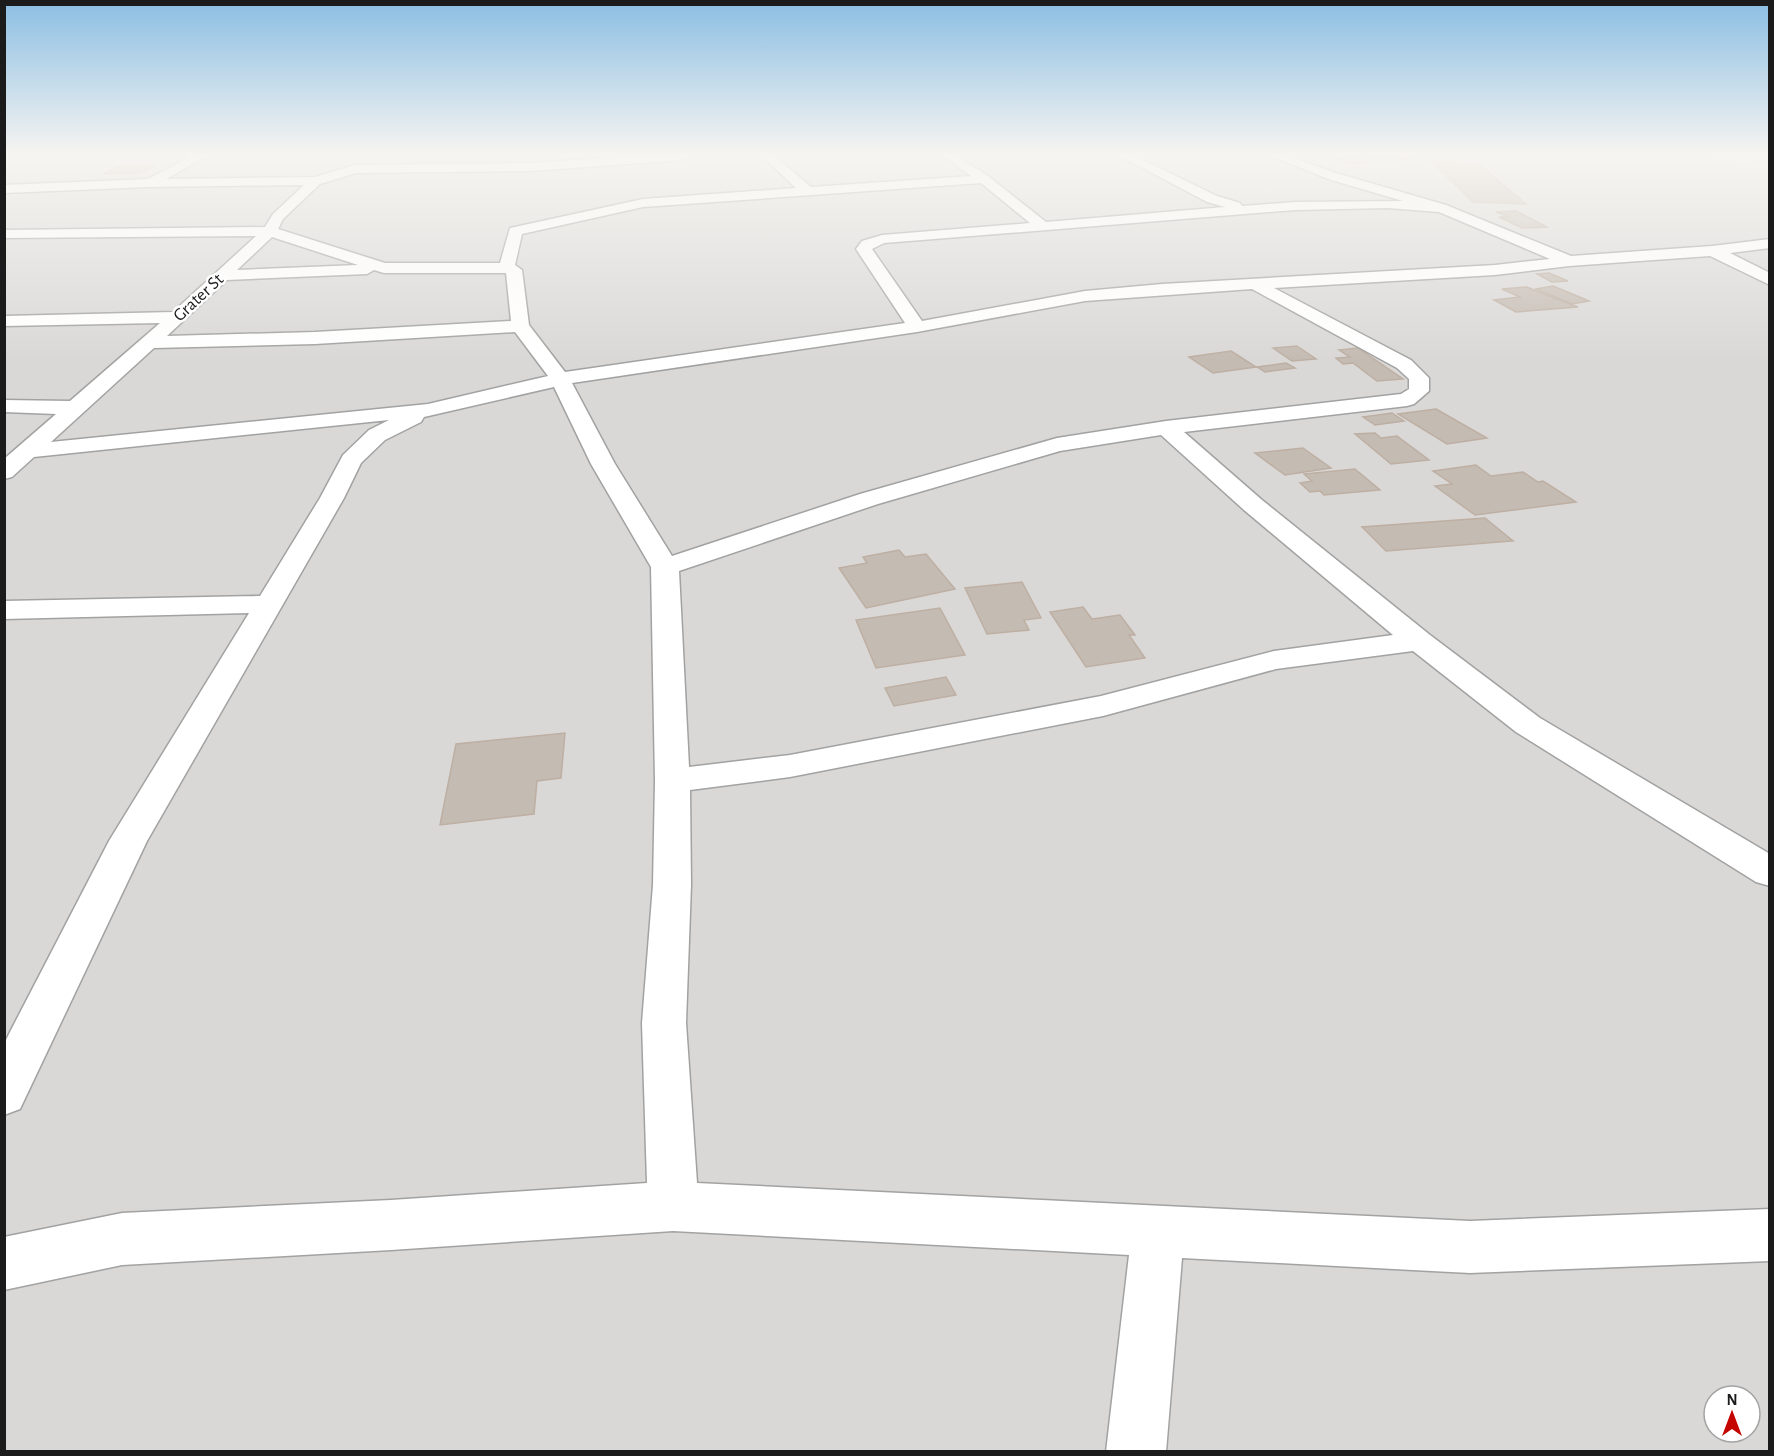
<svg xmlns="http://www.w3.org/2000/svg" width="1774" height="1456" viewBox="0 0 1774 1456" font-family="'Alegreya Sans',sans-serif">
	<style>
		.residential { fill: #d9d8d7; fill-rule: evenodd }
		.building { fill: #c4bbb3; stroke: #beafa2; stroke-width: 1.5 }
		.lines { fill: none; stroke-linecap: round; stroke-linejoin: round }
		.minor-casing { stroke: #a2a2a2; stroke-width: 3 }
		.minor { fill: #fff; fill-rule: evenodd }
		.labels { text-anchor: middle; stroke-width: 5; stroke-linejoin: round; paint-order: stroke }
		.far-street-label { font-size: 18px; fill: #1b1b1b; stroke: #fff }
	</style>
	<rect width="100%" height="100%" fill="#ede9e0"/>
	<!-- residential -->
	<path class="residential" d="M5,156h1708l56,15v1280l-1764,1zM1714,1396h36v36h-36z"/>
	<!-- building -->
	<g class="building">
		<polygon points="1374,156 1412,156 1418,158 1387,161"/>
		<polygon points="1368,157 1381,162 1350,164 1337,159"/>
		<polygon points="1429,160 1456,160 1462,164 1435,164"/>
		<polygon points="1434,164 1481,166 1526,204 1473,202"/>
		<polygon points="119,166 156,166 140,173 103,174"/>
		<polygon points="1516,211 1547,227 1522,228 1499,217 1510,217 1496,212"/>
		<polygon points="1549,273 1568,281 1552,282 1537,274"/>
		<polygon points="1553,286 1589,301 1572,304 1536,289"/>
		<polygon points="1527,287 1536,291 1578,307 1516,312 1494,300 1520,297 1502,289"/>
		<polygon points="1297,346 1316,359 1292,361 1273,348"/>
		<polygon points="1358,348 1403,379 1377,381 1353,363 1343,364 1336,358 1350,357 1339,350"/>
		<polygon points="1231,351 1256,367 1213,373 1189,357"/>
		<polygon points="1286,363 1295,368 1265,372 1257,367"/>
		<polygon points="1436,409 1487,438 1447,444 1398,414"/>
		<polygon points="1392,413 1404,421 1375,425 1363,417"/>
		<polygon points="1375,433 1381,438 1397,436 1429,460 1391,464 1355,434"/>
		<polygon points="1303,448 1331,468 1285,475 1255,453"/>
		<polygon points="1476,465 1491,476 1523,472 1538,482 1543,481 1576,502 1475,515 1435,486 1452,484 1433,471"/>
		<polygon points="1355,469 1380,490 1324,495 1320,491 1310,492 1300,483 1312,481 1304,474"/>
		<polygon points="1485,518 1513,541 1386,551 1362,527"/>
		<polygon points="899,550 905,557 926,554 955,589 866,608 839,568 867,563 863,557"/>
		<polygon points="1022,582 1041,618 1024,620 1029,630 987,634 965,588"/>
		<polygon points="1083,607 1092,619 1120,615 1135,635 1129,635 1145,658 1086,667 1050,612"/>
		<polygon points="940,608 965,655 876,668 856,620"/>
		<polygon points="946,677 956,695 894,706 885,688"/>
		<polygon points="565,733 561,778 537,781 534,814 440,825 456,744"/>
	</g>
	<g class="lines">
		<defs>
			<path id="minor" d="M192,156h15l-41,23 149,-2 40,-12 175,-2 106,-7h53l-6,4 -153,11 -174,2 -36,11 -37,35 -5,10 107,34h115l10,-35 133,-29 153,-11 -34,-32h13l36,31 160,-11 -28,-20h14l31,20 58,46 179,-15 -18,-5 -87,-46h15l82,40 23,7 2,3 53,-4 108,-1 -75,-22 -56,-23h16l48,17 110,32 125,51 141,-10 58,-7v9l-40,5 40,20v12l-60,-29 -141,10 -74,9 -221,13 137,72 18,18v13l-15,13 -7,2 -223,26 78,68 168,135 110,83 230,136v32l-14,-4 -240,-150 -103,-81 -137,18 -173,47 -313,61 -100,13 1,95 -5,138 11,160 773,38 300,-12v52l-300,12 -288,-15 -16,194h-60l23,-197 -456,-24 -282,19 -269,15 -118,25v-53l118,-24 269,-13 256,-17 -5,-160 11,-138 2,-104 -4,-214 -60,-103 -37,-77 -130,30 -3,5 -36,18 -24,23 -17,35 -197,343 -127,268 -16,6v-71l6,-12 99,-191 140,-228 -245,6v-18l256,-5 60,-98 23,-43 26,-25 20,-10 -355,37 -22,20 -8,2v-20l52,-45 -52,-2v-12l66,1 90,-78 -156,3v-10l169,-4 83,-76 -252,2v-8l261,-3 8,-13 31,-29 -155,2 -145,6v-8l144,-6zM981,183l49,40 -148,12 -20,6 -6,8 49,74 -340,49 -36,-47 -7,-55 -7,-5 7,-31 121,-27zM1388,208l51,4 111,47 -55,6 -333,19 -77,7 -163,30 -50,-72 12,-6 411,-33zM272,237l86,28 -121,5zM374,270l10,3h122l5,48 -196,11 -148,4 60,-56 140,-6zM1252,289l145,79 12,11v10l-8,5 -235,27 -109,17 -197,56 -188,62 -57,-92 -43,-81 345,-51 168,-31zM515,332l33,44 -120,28 -377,38 103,-94 161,-4zM1161,435l83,75 149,125 -119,16 -173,45 -311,59 -101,12 -10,-196 199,-67 182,-53z"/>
		</defs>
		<!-- minor casing -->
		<use href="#minor" class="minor-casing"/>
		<!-- minor -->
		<use href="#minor" class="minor"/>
	</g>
	<!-- sky -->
	<linearGradient id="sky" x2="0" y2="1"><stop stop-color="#8bbee3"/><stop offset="0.43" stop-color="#f7f5f1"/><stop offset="1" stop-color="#f7f5f1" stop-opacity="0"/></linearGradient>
	<rect width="1774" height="360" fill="url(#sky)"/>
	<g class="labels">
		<!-- far-street labels -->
		<g class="far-street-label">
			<text transform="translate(198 297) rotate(-43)" y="6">Grater St</text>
		</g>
	</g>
	<!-- border -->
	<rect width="1774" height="1456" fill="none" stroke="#1b1b1b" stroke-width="12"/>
	<!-- north arrow -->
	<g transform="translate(1732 1414)"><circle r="28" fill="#ffffff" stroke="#a4a4a4" stroke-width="1.5"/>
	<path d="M0-4.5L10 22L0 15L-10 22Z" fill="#c50600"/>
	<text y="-9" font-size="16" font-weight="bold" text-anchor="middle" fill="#1b1b1b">N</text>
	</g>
</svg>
